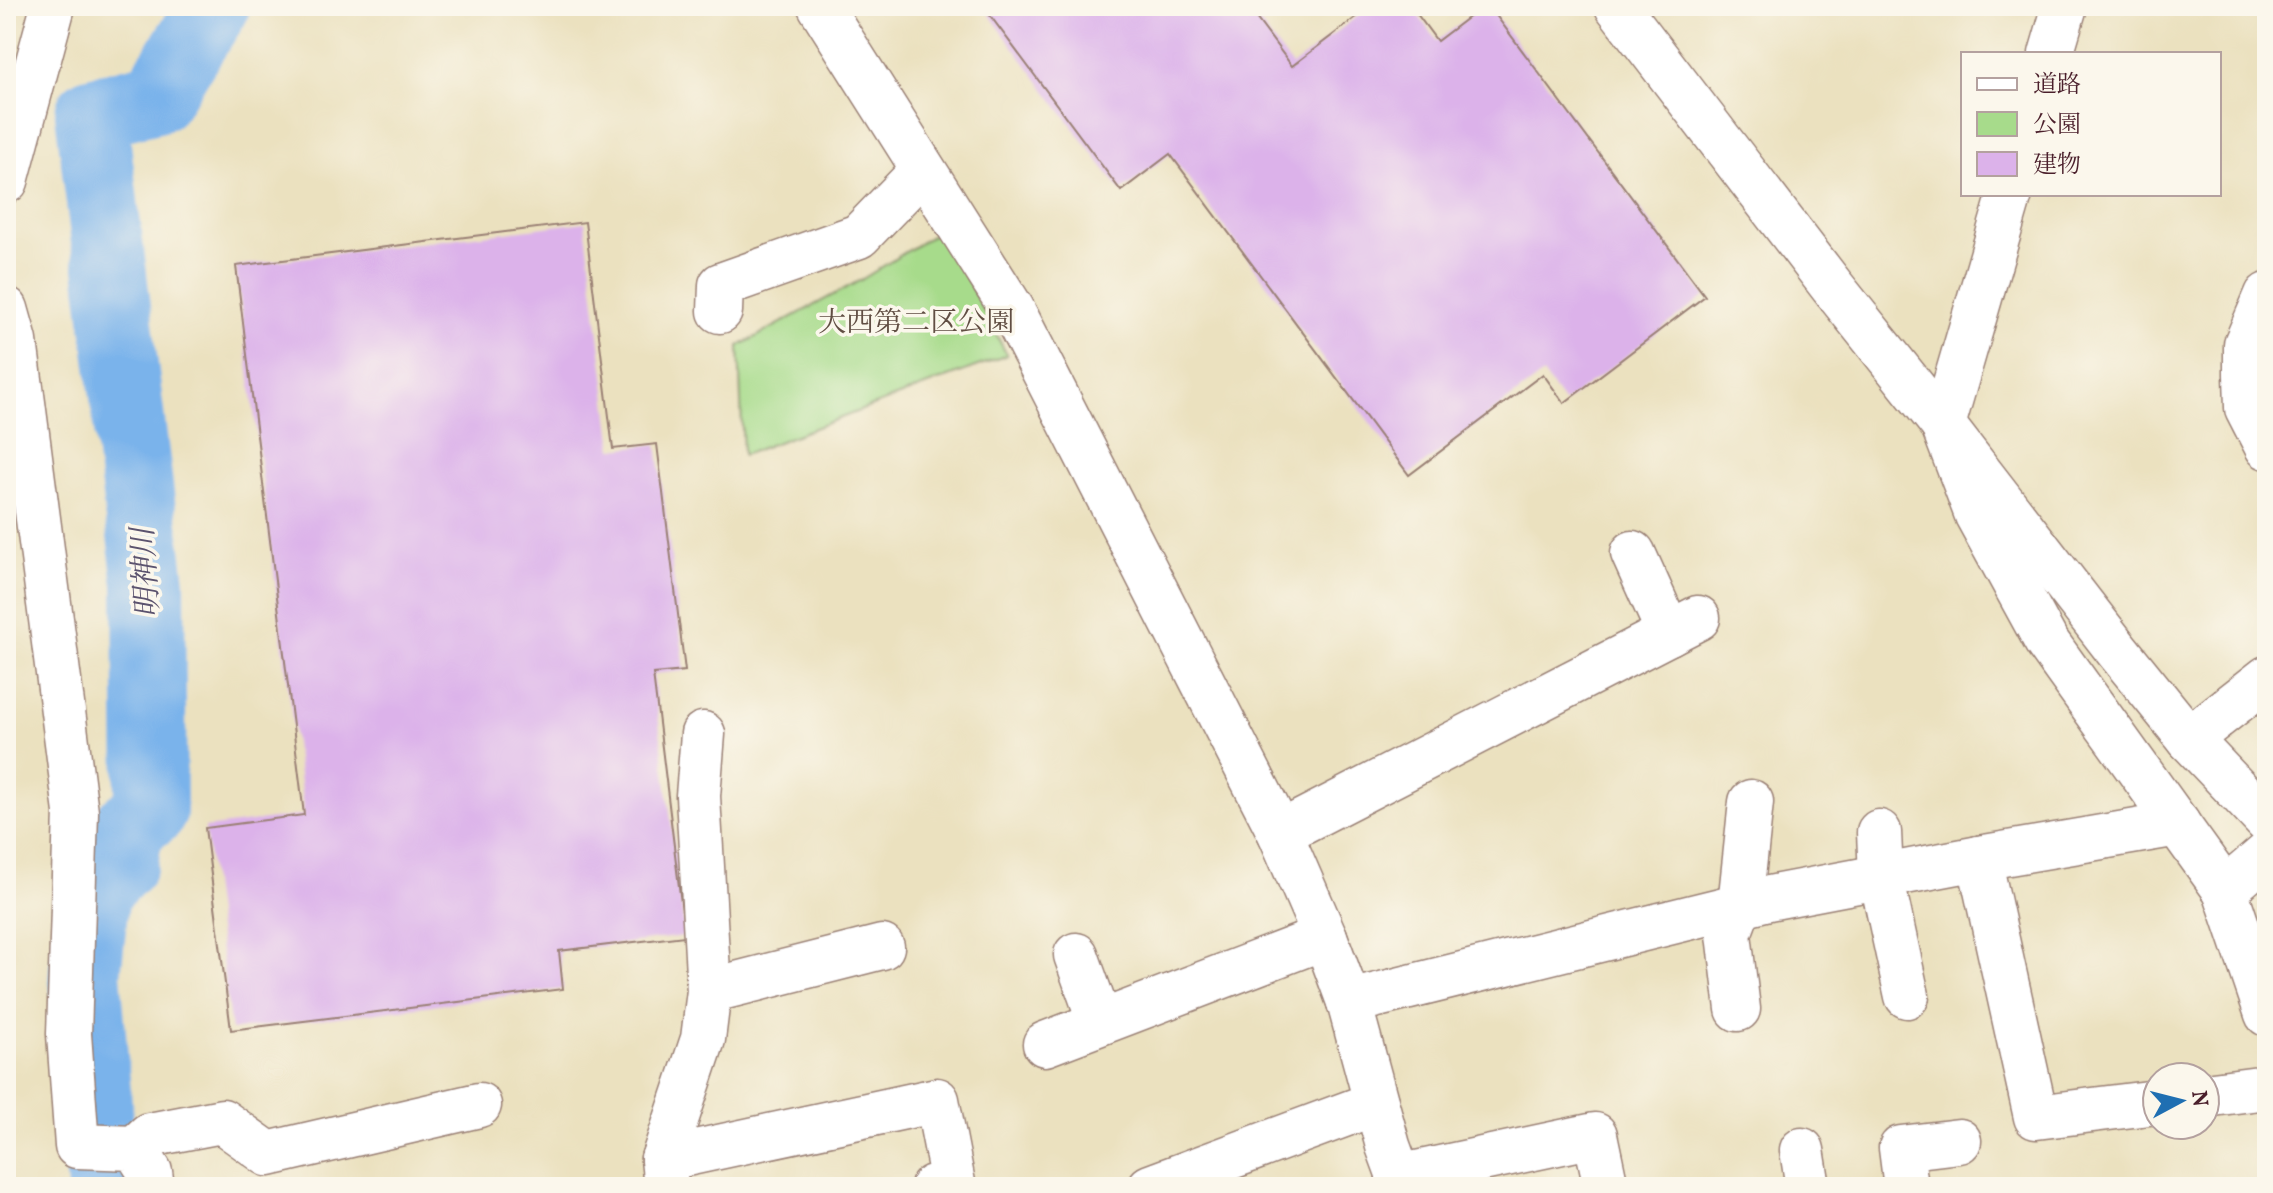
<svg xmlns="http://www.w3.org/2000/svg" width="2273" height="1193" viewBox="0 0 2273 1193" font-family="Vollkorn,'Noto Serif JP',serif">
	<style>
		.green { fill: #a7db8b; stroke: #787d5b; stroke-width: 2 }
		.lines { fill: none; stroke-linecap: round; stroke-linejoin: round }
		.river { stroke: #7ab3eb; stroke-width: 72 }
		.building { fill: #dcb2ea }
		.street-casing { stroke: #9a8075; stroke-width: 47 }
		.secondary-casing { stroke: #9a8075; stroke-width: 47 }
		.street { stroke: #fff; stroke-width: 44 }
		.secondary { stroke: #fff; stroke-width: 44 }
		.labels { text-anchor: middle; stroke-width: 7; stroke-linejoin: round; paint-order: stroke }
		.park-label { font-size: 28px; fill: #614e43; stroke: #fbf7ec }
		.water-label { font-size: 30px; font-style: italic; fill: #5b536e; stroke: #fbf7ec }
	</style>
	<rect width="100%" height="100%" fill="#fbf7ec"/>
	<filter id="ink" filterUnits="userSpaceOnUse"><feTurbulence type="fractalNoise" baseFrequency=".0125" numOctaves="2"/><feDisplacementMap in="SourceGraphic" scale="16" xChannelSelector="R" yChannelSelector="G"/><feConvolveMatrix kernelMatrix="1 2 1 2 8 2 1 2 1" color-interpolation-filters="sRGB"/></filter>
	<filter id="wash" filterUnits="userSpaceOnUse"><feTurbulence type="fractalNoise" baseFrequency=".006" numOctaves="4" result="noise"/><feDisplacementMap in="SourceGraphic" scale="32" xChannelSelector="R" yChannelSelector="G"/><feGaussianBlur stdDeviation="1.8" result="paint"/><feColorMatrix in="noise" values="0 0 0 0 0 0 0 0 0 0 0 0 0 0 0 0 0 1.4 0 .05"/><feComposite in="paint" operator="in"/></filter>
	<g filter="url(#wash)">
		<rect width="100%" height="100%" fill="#ebe1bf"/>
		<!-- green -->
		<polygon class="green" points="941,230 1007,355 743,455 739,346 861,280"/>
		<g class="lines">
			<!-- river -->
			<polyline class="river" points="103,1187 85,974 94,891 122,863 128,827 151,811 149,583 91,113 156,97 214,6"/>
		</g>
		<g id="blocks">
			<!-- building -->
			<g class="building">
				<polygon points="983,6 1247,6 1292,66 1371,6 1411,6 1437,41 1483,6 1489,6 1705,296 1564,403 1543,374 1409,475 1170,154 1121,191"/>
				<polygon points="585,222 613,449 657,444 685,671 653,674 685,936 559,951 563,989 231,1030 205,828 304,815 236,266"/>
			</g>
		</g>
	</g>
	<g filter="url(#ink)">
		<use href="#blocks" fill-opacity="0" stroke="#9a8075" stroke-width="2"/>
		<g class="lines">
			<defs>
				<g id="street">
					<polyline points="820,6 1012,309 1280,833 1325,937 1349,1002 1388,1146 1403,1187"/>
					<polyline points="2051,54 2065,6"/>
					<polyline points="6,181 53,6"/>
					<polyline points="2010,194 1943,425 1977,515 2046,641 2225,890 2267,1014"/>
					<polyline points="2267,295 2246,344 2246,374 2247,408 2267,447"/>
					<polyline points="6,309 15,341 76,812 69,1034 77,1146 135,1148 150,1172 152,1187"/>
					<polyline points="720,311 721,285 859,236 923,170"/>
					<polyline points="1633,553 1669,633"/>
					<polyline points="2189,739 2267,678"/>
					<polyline points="1879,832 1881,876 1907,996"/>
					<polyline points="1280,833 1698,618"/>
					<polyline points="1979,858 2178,824"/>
					<polyline points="2225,890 2267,854"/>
					<polyline points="1076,955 1100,1022"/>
					<polyline points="709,991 882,947"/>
					<polyline points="1349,1002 1769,898 1979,858 2036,1117 2157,1102"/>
					<polyline points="1738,1009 1729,934 1740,905 1751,802"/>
					<polyline points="1045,1044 1325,937"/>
					<polyline points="2205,1095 2267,1087"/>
					<polyline points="135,1148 149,1135 222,1121 268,1154 479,1105"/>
					<polyline points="1802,1150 1808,1187"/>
					<polyline points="663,1159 937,1100 953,1183 933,1187"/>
					<polyline points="1398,1177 1595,1135 1606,1187"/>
					<polyline points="666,1187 663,1159 703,1039 709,991 698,796 703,734"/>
					<polyline points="1150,1187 1376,1103"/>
					<polyline points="1906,1187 1901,1148 1959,1141"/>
				</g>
				<polyline id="secondary" points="1617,6 1831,285 1943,425 2117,650 2189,739 2267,821"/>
			</defs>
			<!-- street casing -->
			<use href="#street" class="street-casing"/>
			<!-- secondary casing -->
			<use href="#secondary" class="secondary-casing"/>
			<!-- street -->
			<use href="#street" class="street"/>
			<!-- secondary -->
			<use href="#secondary" class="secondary"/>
		</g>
	</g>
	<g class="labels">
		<!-- park labels -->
		<g class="park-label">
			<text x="916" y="331">大西第二区公園</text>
		</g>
		<!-- water labels -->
		<g class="water-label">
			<text transform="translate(145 573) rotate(-94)" y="10">明神川</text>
		</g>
	</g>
	<!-- margin -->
	<rect width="2273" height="1193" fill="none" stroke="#fbf7ec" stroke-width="32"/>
	<!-- legend -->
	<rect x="1961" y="52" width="260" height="144" fill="#fbf7ec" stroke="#b4a19f" stroke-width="2"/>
	<rect x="1977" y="78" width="40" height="12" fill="#ffffff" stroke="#b4a19f" stroke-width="2"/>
	<text x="2033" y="92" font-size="24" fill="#4a1f2b">道路</text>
	<rect x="1977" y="112" width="40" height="24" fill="#a7db8b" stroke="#b4a19f" stroke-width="2"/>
	<text x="2033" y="132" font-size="24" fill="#4a1f2b">公園</text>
	<rect x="1977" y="152" width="40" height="24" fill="#dcb2ea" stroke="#b4a19f" stroke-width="2"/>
	<text x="2033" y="172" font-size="24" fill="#4a1f2b">建物</text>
	<!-- north arrow -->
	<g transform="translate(2181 1101) rotate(83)"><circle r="38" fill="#fbf7ec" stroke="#b4a19f" stroke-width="2"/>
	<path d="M0-6L14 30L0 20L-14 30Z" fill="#1f6fb2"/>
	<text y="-12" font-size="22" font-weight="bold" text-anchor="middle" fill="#4a1f2b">N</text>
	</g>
</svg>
